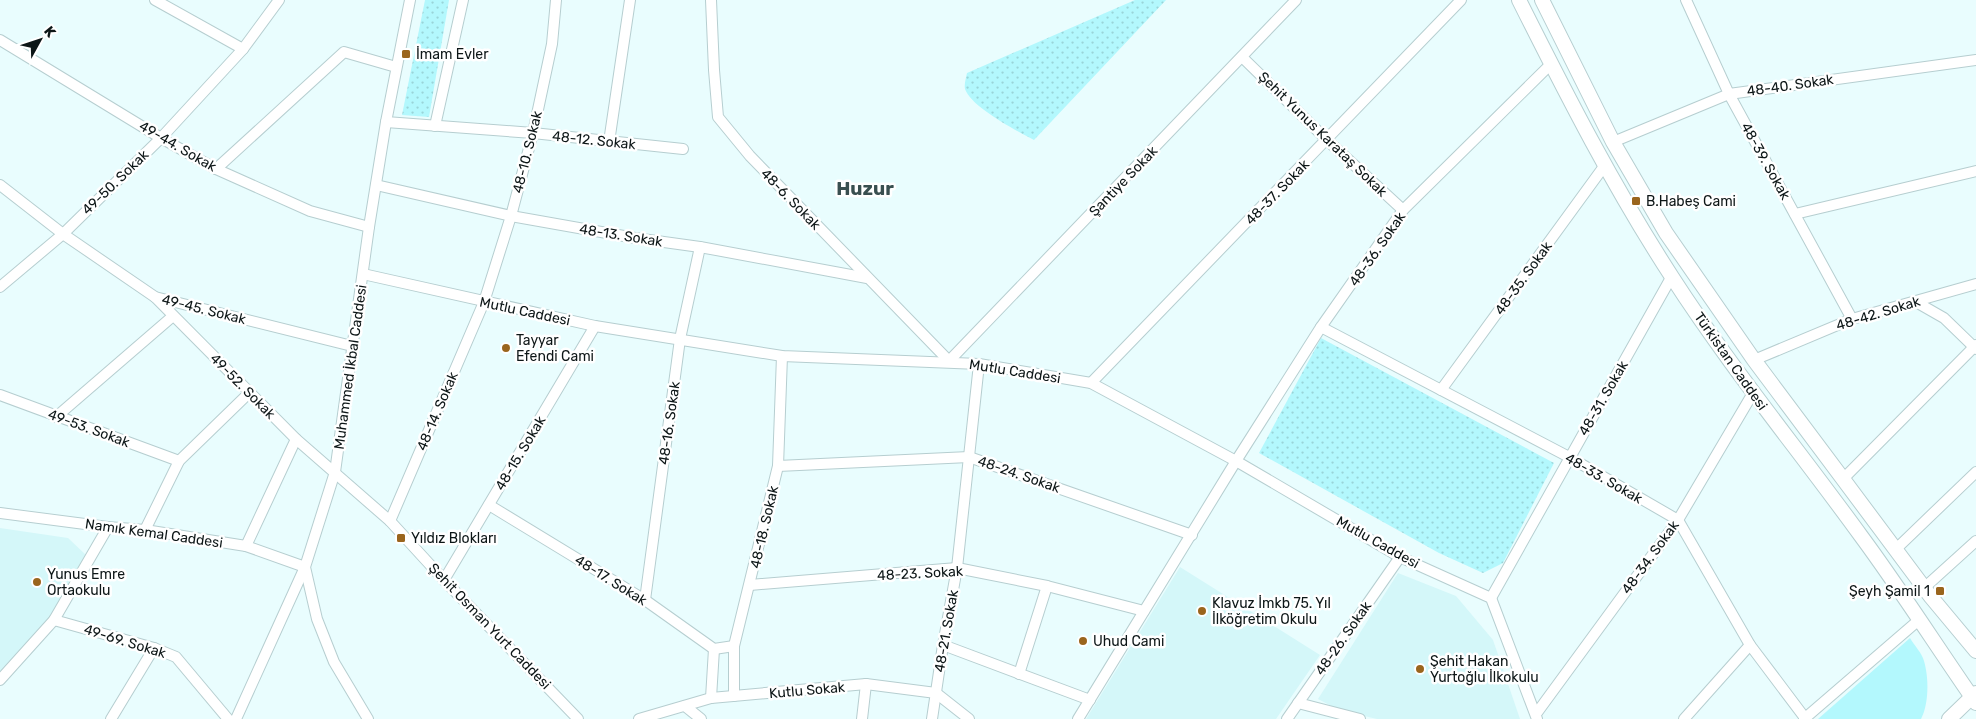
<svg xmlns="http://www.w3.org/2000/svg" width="1976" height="719" viewBox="0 0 1976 719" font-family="Rubik,sans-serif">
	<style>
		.built { fill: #d4f7f9 }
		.grass { fill: #b3f8fd }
		.park { fill: url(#park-dots) }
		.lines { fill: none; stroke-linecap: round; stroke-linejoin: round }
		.street-casing { stroke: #b6ced0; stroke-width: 12 }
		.secondary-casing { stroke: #b6ced0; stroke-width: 16 }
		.street { stroke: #fff; stroke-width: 10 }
		.secondary { stroke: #fff; stroke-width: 14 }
		.poi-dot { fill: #9a651d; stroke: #fff; stroke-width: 2 }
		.labels { text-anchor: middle; stroke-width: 5; stroke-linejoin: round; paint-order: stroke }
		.poi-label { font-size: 14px; fill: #0d1617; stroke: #fff; text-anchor: start }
		.street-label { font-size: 14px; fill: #0d1617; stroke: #fff }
		.district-label { font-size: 19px; font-weight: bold; fill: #394f50; stroke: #fff }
	</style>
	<defs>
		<pattern id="park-dots" width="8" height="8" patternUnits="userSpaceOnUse" patternTransform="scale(1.25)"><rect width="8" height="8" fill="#b3f8fd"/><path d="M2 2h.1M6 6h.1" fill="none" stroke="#99d4d8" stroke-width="1.8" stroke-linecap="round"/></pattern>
	</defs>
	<rect width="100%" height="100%" fill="#e9fdfe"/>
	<!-- built -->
	<g class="built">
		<polygon points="0,528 68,538 88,557 62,607 0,676"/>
		<polygon points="1180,567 1320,655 1276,719 1086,719"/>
		<polygon points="1398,573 1456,596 1493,640 1520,719 1377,719 1339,710 1318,699"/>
	</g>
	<!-- grass -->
	<path class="grass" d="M1910,638c4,7 12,15 14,23 5,17 5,43 -3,58h-103z"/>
	<!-- park -->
	<g class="park">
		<polygon points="425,0 449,0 429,117 402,115"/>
		<path d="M1135,0h31l-132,140c-17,-9 -63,-33 -69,-51 -1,-5 1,-11 2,-16z"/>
		<polygon points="1321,338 1554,463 1503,563 1483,573 1439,553 1259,453"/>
	</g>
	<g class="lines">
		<defs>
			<g id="street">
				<polyline points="155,0 243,49"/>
				<polyline points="711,0 714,70 718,117 750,156 949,361"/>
				<polyline points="1686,0 1729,94 1852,319"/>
				<polyline points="0,40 161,138 216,169 310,211 369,227"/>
				<polyline points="1242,57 1327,140 1403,210"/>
				<polyline points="386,122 533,133 683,149"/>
				<polyline points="435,126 463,0"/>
				<polyline points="609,142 630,0"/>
				<polyline points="1613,142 1729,94 1976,60"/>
				<polyline points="216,169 344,52 396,67"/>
				<polyline points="0,185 63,234 155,297 352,346"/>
				<polyline points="376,185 511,216 635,238 700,247 867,278"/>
				<polyline points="1795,214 1976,171"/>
				<polyline points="363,274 595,326 782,356 979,364 1091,383 1236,461 1400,557 1491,598 1537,719"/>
				<polyline points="0,287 63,234 161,138 243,49 279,0"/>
				<polyline points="155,297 296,439 390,521 444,580 578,719"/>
				<polyline points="1916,302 1944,318 1976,349"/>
				<polyline points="1321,327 1569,457 1678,520 1750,645 1805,718"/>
				<polyline points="1754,360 1852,319 1976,284"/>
				<polyline points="949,361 1296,0"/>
				<polyline points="1091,383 1461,0"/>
				<polyline points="1441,390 1605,165"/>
				<polyline points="0,395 179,461"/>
				<polyline points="56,417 173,316"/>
				<polyline points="778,466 969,457 1192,535"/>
				<polyline points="1843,479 1976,345"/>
				<polyline points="489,505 645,600 714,649 734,646"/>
				<polyline points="0,513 108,527 145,530 246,546 305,567 236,719"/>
				<polyline points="390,521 484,302 511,216 533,133 552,44 556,0"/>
				<polyline points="145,530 179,461 249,393"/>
				<polyline points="246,546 296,439"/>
				<polyline points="1895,550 1976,472"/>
				<polyline points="444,580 595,326"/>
				<polyline points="750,585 957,568 1047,586 1144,611"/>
				<polyline points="1924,588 1976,541"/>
				<polyline points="1491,598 1672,276"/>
				<polyline points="645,600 680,339 700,247"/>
				<polyline points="54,620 154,648 176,657 228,719"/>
				<polyline points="943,645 1090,700"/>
				<polyline points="1019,674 1047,586"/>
				<polyline points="0,680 54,620 108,527"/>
				<polyline points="734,696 734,646 778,466 782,356"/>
				<polyline points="711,698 714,649"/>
				<polyline points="1298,703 1360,719"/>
				<polyline points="685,706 701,719"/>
				<polyline points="1536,714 1678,520 1753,393"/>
				<polyline points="111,719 154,648"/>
				<polyline points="368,719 334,662 317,619 305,567 335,472 369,227 386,122 410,0"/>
				<polyline points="639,719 711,698 866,684 936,693 969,719"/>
				<polyline points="862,719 866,684"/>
				<polyline points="932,719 943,645 957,568 979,364"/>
				<polyline points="1078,719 1236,461 1321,327 1403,210 1551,64"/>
				<polyline points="1287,719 1400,557"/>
				<polyline points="1684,719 1750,645"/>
				<polyline points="1804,719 1920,619"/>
			</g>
			<g id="secondary">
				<path d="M1519,0c47,94 95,188 153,277 58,90 126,172 189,259 40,54 76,111 115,167"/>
				<polyline points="1542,0 1613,142 1666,233 1754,360 1843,479 1931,597 1976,651"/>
				<polyline points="1949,719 1976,693"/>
			</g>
		</defs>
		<!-- street casing -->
		<use href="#street" class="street-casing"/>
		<!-- secondary casing -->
		<use href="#secondary" class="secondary-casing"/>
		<!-- street -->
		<use href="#street" class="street"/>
		<!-- secondary -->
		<use href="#secondary" class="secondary"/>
	</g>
	<!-- markers -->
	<g class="poi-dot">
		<rect x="401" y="49" width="10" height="10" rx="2.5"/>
		<rect x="1631" y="196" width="10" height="10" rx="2.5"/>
		<circle cx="506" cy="348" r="5"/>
		<rect x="396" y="533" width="10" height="10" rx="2.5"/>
		<circle cx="37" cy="582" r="5"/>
		<rect x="1935" y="586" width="10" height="10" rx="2.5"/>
		<circle cx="1202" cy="611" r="5"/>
		<circle cx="1083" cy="641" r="5"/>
		<circle cx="1420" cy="669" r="5"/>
	</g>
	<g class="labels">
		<!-- poi labels -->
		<g class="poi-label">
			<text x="416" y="59">İmam Evler</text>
			<text x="1646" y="206">B.Habeş Cami</text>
			<text x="516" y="345">Tayyar<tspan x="516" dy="16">Efendi Cami</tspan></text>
			<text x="411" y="543">Yıldız Blokları</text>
			<text x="47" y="579">Yunus Emre<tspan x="47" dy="16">Ortaokulu</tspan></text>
			<text x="1930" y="596" text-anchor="end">Şeyh Şamil 1</text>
			<text x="1212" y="608">Klavuz İmkb 75. Yıl<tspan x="1212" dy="16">İlköğretim Okulu</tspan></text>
			<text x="1093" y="646">Uhud Cami</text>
			<text x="1430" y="666">Şehit Hakan<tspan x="1430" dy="16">Yurtoğlu İlkokulu</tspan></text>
		</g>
		<!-- street labels -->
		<g class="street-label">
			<text transform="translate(1790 85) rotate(-8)" y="5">48-40. Sokak</text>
			<text transform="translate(1323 134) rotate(44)" y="5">Şehit Yunus Karataş Sokak</text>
			<text transform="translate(594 140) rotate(6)" y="5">48-12. Sokak</text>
			<text transform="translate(178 146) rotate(30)" y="5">49-44. Sokak</text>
			<text transform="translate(527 152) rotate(-76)" y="5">48-10. Sokak</text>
			<text transform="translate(1766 161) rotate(61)" y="5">48-39. Sokak</text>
			<text transform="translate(1123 181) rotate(-46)" y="5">Şantiye Sokak</text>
			<text transform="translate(115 182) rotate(-44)" y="5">49-50. Sokak</text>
			<text transform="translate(1277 192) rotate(-46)" y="5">48-37. Sokak</text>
			<text transform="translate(791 199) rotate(46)" y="5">48-6. Sokak</text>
			<text transform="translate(621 235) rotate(9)" y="5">48-13. Sokak</text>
			<text transform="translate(1377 249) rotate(-55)" y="5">48-36. Sokak</text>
			<text transform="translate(1523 278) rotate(-54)" y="5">48-35. Sokak</text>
			<text transform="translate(204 309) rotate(14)" y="5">49-45. Sokak</text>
			<text transform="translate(525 311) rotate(12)" y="5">Mutlu Caddesi</text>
			<text transform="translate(1878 313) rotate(-17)" y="5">48-42. Sokak</text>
			<text transform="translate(1731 361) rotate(55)" y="5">Türkistan Caddesi</text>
			<text transform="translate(350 367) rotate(-82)" y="5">Muhammed İkbal Caddesi</text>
			<text transform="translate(1015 371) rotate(9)" y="5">Mutlu Caddesi</text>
			<text transform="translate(243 386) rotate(45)" y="5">49-52. Sokak</text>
			<text transform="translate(1603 398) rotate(-60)" y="5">48-31. Sokak</text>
			<text transform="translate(437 411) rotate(-67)" y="5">48-14. Sokak</text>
			<text transform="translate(669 423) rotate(-82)" y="5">48-16. Sokak</text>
			<text transform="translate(89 428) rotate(20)" y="5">49-53. Sokak</text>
			<text transform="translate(520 453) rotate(-59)" y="5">48-15. Sokak</text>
			<text transform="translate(1019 474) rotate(19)" y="5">48-24. Sokak</text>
			<text transform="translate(1604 478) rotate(30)" y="5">48-33. Sokak</text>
			<text transform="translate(764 527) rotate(-77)" y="5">48-18. Sokak</text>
			<text transform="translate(154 533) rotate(8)" y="5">Namık Kemal Caddesi</text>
			<text transform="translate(1378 542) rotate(29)" y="5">Mutlu Caddesi</text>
			<text transform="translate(1650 557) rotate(-54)" y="5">48-34. Sokak</text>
			<text transform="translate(920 573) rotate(-3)" y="5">48-23. Sokak</text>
			<text transform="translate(611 580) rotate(32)" y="5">48-17. Sokak</text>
			<text transform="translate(490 626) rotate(46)" y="5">Şehit Osman Yurt Caddesi</text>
			<text transform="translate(946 631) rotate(-80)" y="5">48-21. Sokak</text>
			<text transform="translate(1343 638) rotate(-55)" y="5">48-26. Sokak</text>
			<text transform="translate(125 641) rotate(17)" y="5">49-69. Sokak</text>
			<text transform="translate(807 690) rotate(-5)" y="5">Kutlu Sokak</text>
		</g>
		<!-- district labels -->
		<g class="district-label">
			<text x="865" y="195">Huzur</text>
		</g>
	</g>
	<!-- north arrow -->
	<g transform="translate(40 40) rotate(50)" stroke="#ffffff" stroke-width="4" paint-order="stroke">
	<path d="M0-4L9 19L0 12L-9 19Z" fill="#0d1617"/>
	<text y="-8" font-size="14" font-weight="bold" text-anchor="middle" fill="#0d1617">K</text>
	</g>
</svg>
